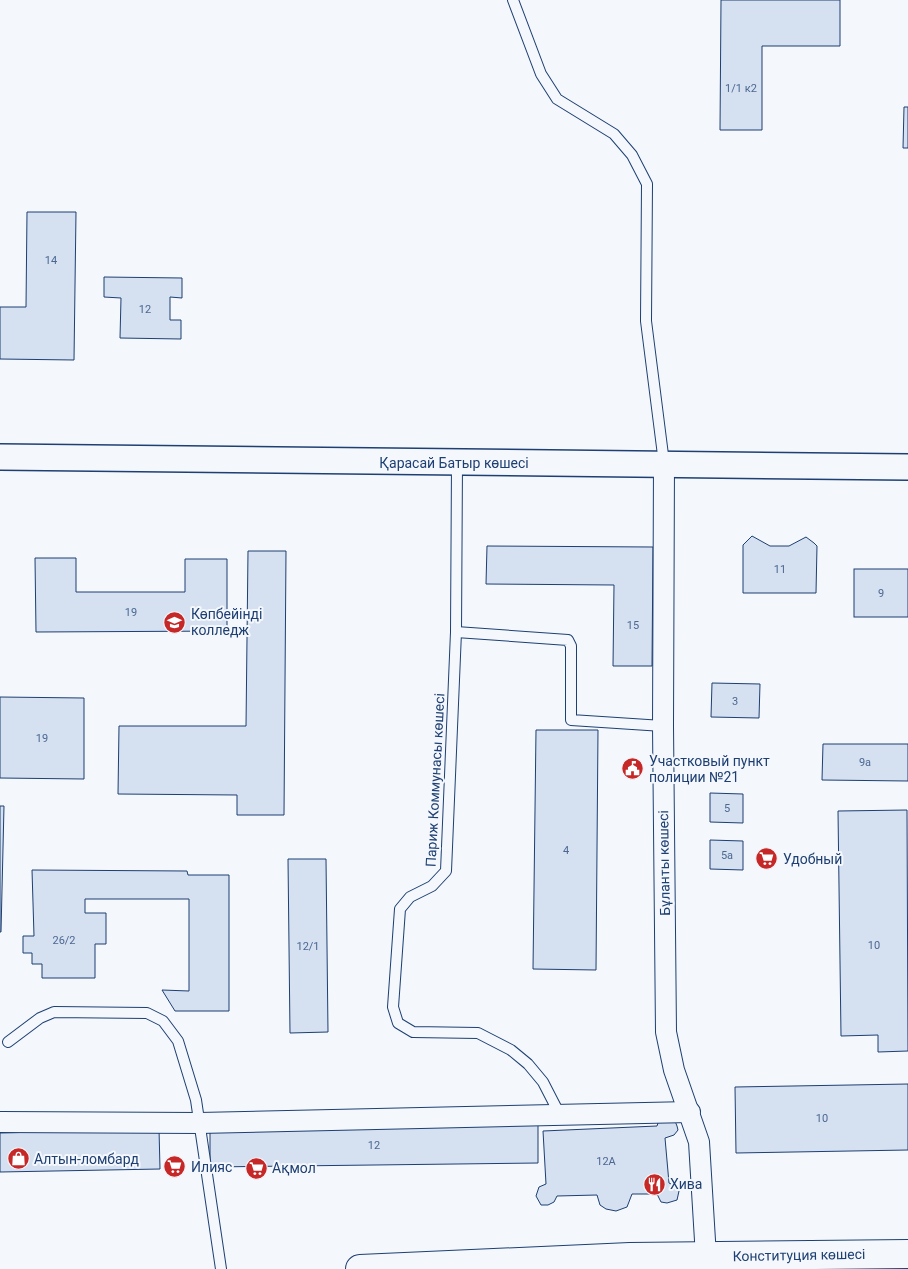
<svg xmlns="http://www.w3.org/2000/svg" width="908" height="1269" viewBox="0 0 908 1269" font-family="Roboto,sans-serif">
	<style>
		.building { fill: #d5e0f0; stroke: #1d3f73 }
		.lines { fill: none; stroke-linecap: round; stroke-linejoin: round }
		.service-casing { stroke: #1d3f73; stroke-width: 12 }
		.minor-casing { stroke: #1d3f73; stroke-width: 22 }
		.tertiary-casing { stroke: #1d3f73; stroke-width: 28 }
		.secondary-casing { stroke: #1d3f73; stroke-width: 30 }
		.service { stroke: #f4f7fb; stroke-width: 10 }
		.minor { stroke: #f4f7fb; stroke-width: 20 }
		.tertiary { stroke: #f4f7fb; stroke-width: 25 }
		.secondary { stroke: #f4f7fb; stroke-width: 28 }
		.labels { text-anchor: middle; stroke-width: 4; stroke-linejoin: round; paint-order: stroke }
		.number-label { font-size: 11px; fill: #4b6792 }
		.street-label { font-size: 14px; fill: #1d3f73; stroke: #f4f7fb }
		.poi-label { font-size: 14px; fill: #1d3f73; stroke: #f4f7fb; text-anchor: start }
	</style>
	<rect width="100%" height="100%" fill="#f4f7fb"/>
	<!-- building -->
	<g class="building">
		<polygon points="721,0 840,0 840,46 762,46 762,130 720,130"/>
		<polygon points="904,107 908,107 908,148 903,148"/>
		<polygon points="27,212 76,212 74,360 0,359 0,307 26,307"/>
		<polygon points="104,277 182,278 182,298 170,297 170,320 181,320 181,339 120,338 121,298 104,297"/>
		<polygon points="752,536 770,546 789,546 806,537 814,543 817,546 816,593 743,593 743,545"/>
		<polygon points="487,546 653,547 652,666 613,666 614,585 486,584"/>
		<polygon points="248,551 286,551 284,815 237,815 237,795 118,794 119,726 246,726"/>
		<polygon points="35,558 76,558 76,592 185,592 185,559 227,559 227,631 36,632"/>
		<rect x="854" y="569" width="54" height="48"/>
		<polygon points="712,683 760,684 759,718 711,717"/>
		<polygon points="0,697 84,698 84,779 0,778"/>
		<polygon points="536,730 598,730 596,970 533,969"/>
		<polygon points="823,744 908,744 908,781 822,780"/>
		<polygon points="710,793 743,794 743,823 710,822"/>
		<polygon points="0,806 4,806 1,932 0,932"/>
		<polygon points="907,810 908,1051 878,1052 878,1035 841,1036 838,811"/>
		<polygon points="710,840 743,841 743,870 710,869"/>
		<polygon points="288,859 326,859 328,1032 290,1033"/>
		<polygon points="32,870 187,871 188,875 229,875 229,1011 175,1011 162,990 189,991 189,899 85,899 85,913 106,913 106,944 95,944 95,978 42,978 42,964 32,964 32,953 23,953 23,936 34,936"/>
		<polygon points="908,1084 908,1150 736,1153 735,1087"/>
		<polygon points="659,1120 675,1121 677,1126 678,1130 674,1135 665,1138 669,1183 677,1187 679,1191 677,1200 667,1203 661,1202 657,1194 632,1194 627,1207 616,1211 606,1209 600,1205 597,1195 557,1196 554,1202 548,1205 541,1205 536,1196 539,1187 546,1184 543,1131 657,1126"/>
		<polygon points="538,1124 538,1163 210,1167 210,1128"/>
		<polygon points="159,1129 160,1169 0,1172 0,1133"/>
	</g>
	<g class="lines">
		<defs>
			<g id="service">
				<polyline points="513,0 541,74 557,99 614,134 632,155 647,184 646,321 664,463"/>
				<polyline points="457,463 456,632 446,871 432,886 410,897 400,909 393,1007 398,1023 413,1032 478,1033 511,1050 528,1064 543,1082 560,1115"/>
				<polyline points="456,632 568,640 571,646 571,720 663,726"/>
				<polyline points="8,1042 40,1018 54,1012 147,1013 163,1021 178,1041 196,1100 221,1269"/>
			</g>
			<g id="minor">
				<polyline points="664,463 663,726 666,1032 674,1070 699,1142 706,1257"/>
				<polyline points="0,1122 199,1123 690,1112"/>
			</g>
			<polyline id="tertiary" points="0,457 908,467"/>
			<polyline id="secondary" points="360,1269 630,1257 908,1254"/>
		</defs>
		<!-- service casing -->
		<use href="#service" class="service-casing"/>
		<!-- minor casing -->
		<use href="#minor" class="minor-casing"/>
		<!-- tertiary casing -->
		<use href="#tertiary" class="tertiary-casing"/>
		<!-- secondary casing -->
		<use href="#secondary" class="secondary-casing"/>
		<!-- service -->
		<use href="#service" class="service"/>
		<!-- minor -->
		<use href="#minor" class="minor"/>
		<!-- tertiary -->
		<use href="#tertiary" class="tertiary"/>
		<!-- secondary -->
		<use href="#secondary" class="secondary"/>
	</g>
	<!-- icons -->
	<defs>
		<symbol id="university-disc" viewBox="-11 -11 22 22"><circle r="9.5" fill="#c62828" stroke="#f4f7fb"/><path d="M0-5L7-2L0 1L-7-2ZM-4 1L0 2.5L4 1V4Q0 6-4 4Z" fill="#fff"/></symbol>
		<symbol id="civic-disc" viewBox="-11 -11 22 22"><circle r="9.5" fill="#c62828" stroke="#f4f7fb"/><path d="M-.6-6.5H3V-4.5H.6V-3L4-1V1h2V6H-6V1h2V-1L-.6-3ZM-1.2 2.5V6h2.4V2.5Z" fill="#fff"/></symbol>
		<symbol id="supermarket-disc" viewBox="-11 -11 22 22"><circle r="9.5" fill="#c62828" stroke="#f4f7fb"/><path d="M-6-5.5h2.5l.6 2H6L4.5 2H-2.5L-4.4-4H-6ZM-1.5 3.2a1.3 1.3 0 1 0 .1 0ZM3 3.2a1.3 1.3 0 1 0 .1 0Z" fill="#fff"/></symbol>
		<symbol id="shop-disc" viewBox="-11 -11 22 22"><circle r="9.5" fill="#c62828" stroke="#f4f7fb"/><path d="M-5-2.5h2.3a2.7 3.5 0 0 1 5.4 0H5L5.5 6h-11ZM-1.5-2.5h3a1.5 2.3 0 0 0-3 0Z" fill="#fff"/></symbol>
		<symbol id="restaurant-disc" viewBox="-11 -11 22 22"><circle r="9.5" fill="#c62828" stroke="#f4f7fb"/><path d="M-5-6h1v4h1v-4h1v4h1v-4h1v5L-1.5 .5V6h-2V.5L-5-1ZM5-6V6H3V1.5H1.5Q1.5-4 5-6Z" fill="#fff"/></symbol>
	</defs>
	<g fill-rule="evenodd">
		<use href="#university-disc" x="162" y="610" width="25" height="25"/>
		<use href="#civic-disc" x="620" y="756" width="25" height="25"/>
		<use href="#supermarket-disc" x="754" y="846" width="25" height="25"/>
		<use href="#shop-disc" x="6" y="1146" width="25" height="25"/>
		<use href="#supermarket-disc" x="162" y="1154" width="25" height="25"/>
		<use href="#supermarket-disc" x="244" y="1156" width="25" height="25"/>
		<use href="#restaurant-disc" x="642" y="1172" width="25" height="25"/>
	</g>
	<g class="labels">
		<!-- number labels -->
		<g class="number-label">
			<text x="741" y="92">1/1 к2</text>
			<text x="51" y="264">14</text>
			<text x="145" y="313">12</text>
			<text x="780" y="573">11</text>
			<text x="881" y="597">9</text>
			<text x="131" y="616">19</text>
			<text x="633" y="629">15</text>
			<text x="735" y="705">3</text>
			<text x="42" y="742">19</text>
			<text x="865" y="766">9а</text>
			<text x="727" y="812">5</text>
			<text x="566" y="854">4</text>
			<text x="727" y="859">5а</text>
			<text x="64" y="944">26/2</text>
			<text x="874" y="949">10</text>
			<text x="308" y="950">12/1</text>
			<text x="822" y="1122">10</text>
			<text x="374" y="1149">12</text>
			<text x="606" y="1165">12А</text>
		</g>
		<!-- street labels -->
		<g class="street-label">
			<text x="454" y="468">Қарасай Батыр көшесі</text>
			<text transform="translate(435 780) rotate(-87)" y="5">Париж Коммунасы көшесі</text>
			<text transform="translate(664 863) rotate(-91)" y="5">Бұланты көшесі</text>
			<text transform="translate(799 1255) rotate(-1)" y="5">Конституция көшесі</text>
		</g>
		<!-- poi labels -->
		<g class="poi-label">
			<text x="191" y="619">Көпбейінді<tspan x="191" dy="16">колледж</tspan></text>
			<text x="649" y="766">Участковый пункт<tspan x="649" dy="16">полиции №21</tspan></text>
			<text x="783" y="864">Удобный</text>
			<text x="34" y="1164">Алтын-ломбард</text>
			<text x="191" y="1172">Илияс</text>
			<text x="272" y="1173">Ақмол</text>
			<text x="670" y="1189">Хива</text>
		</g>
	</g>
</svg>
